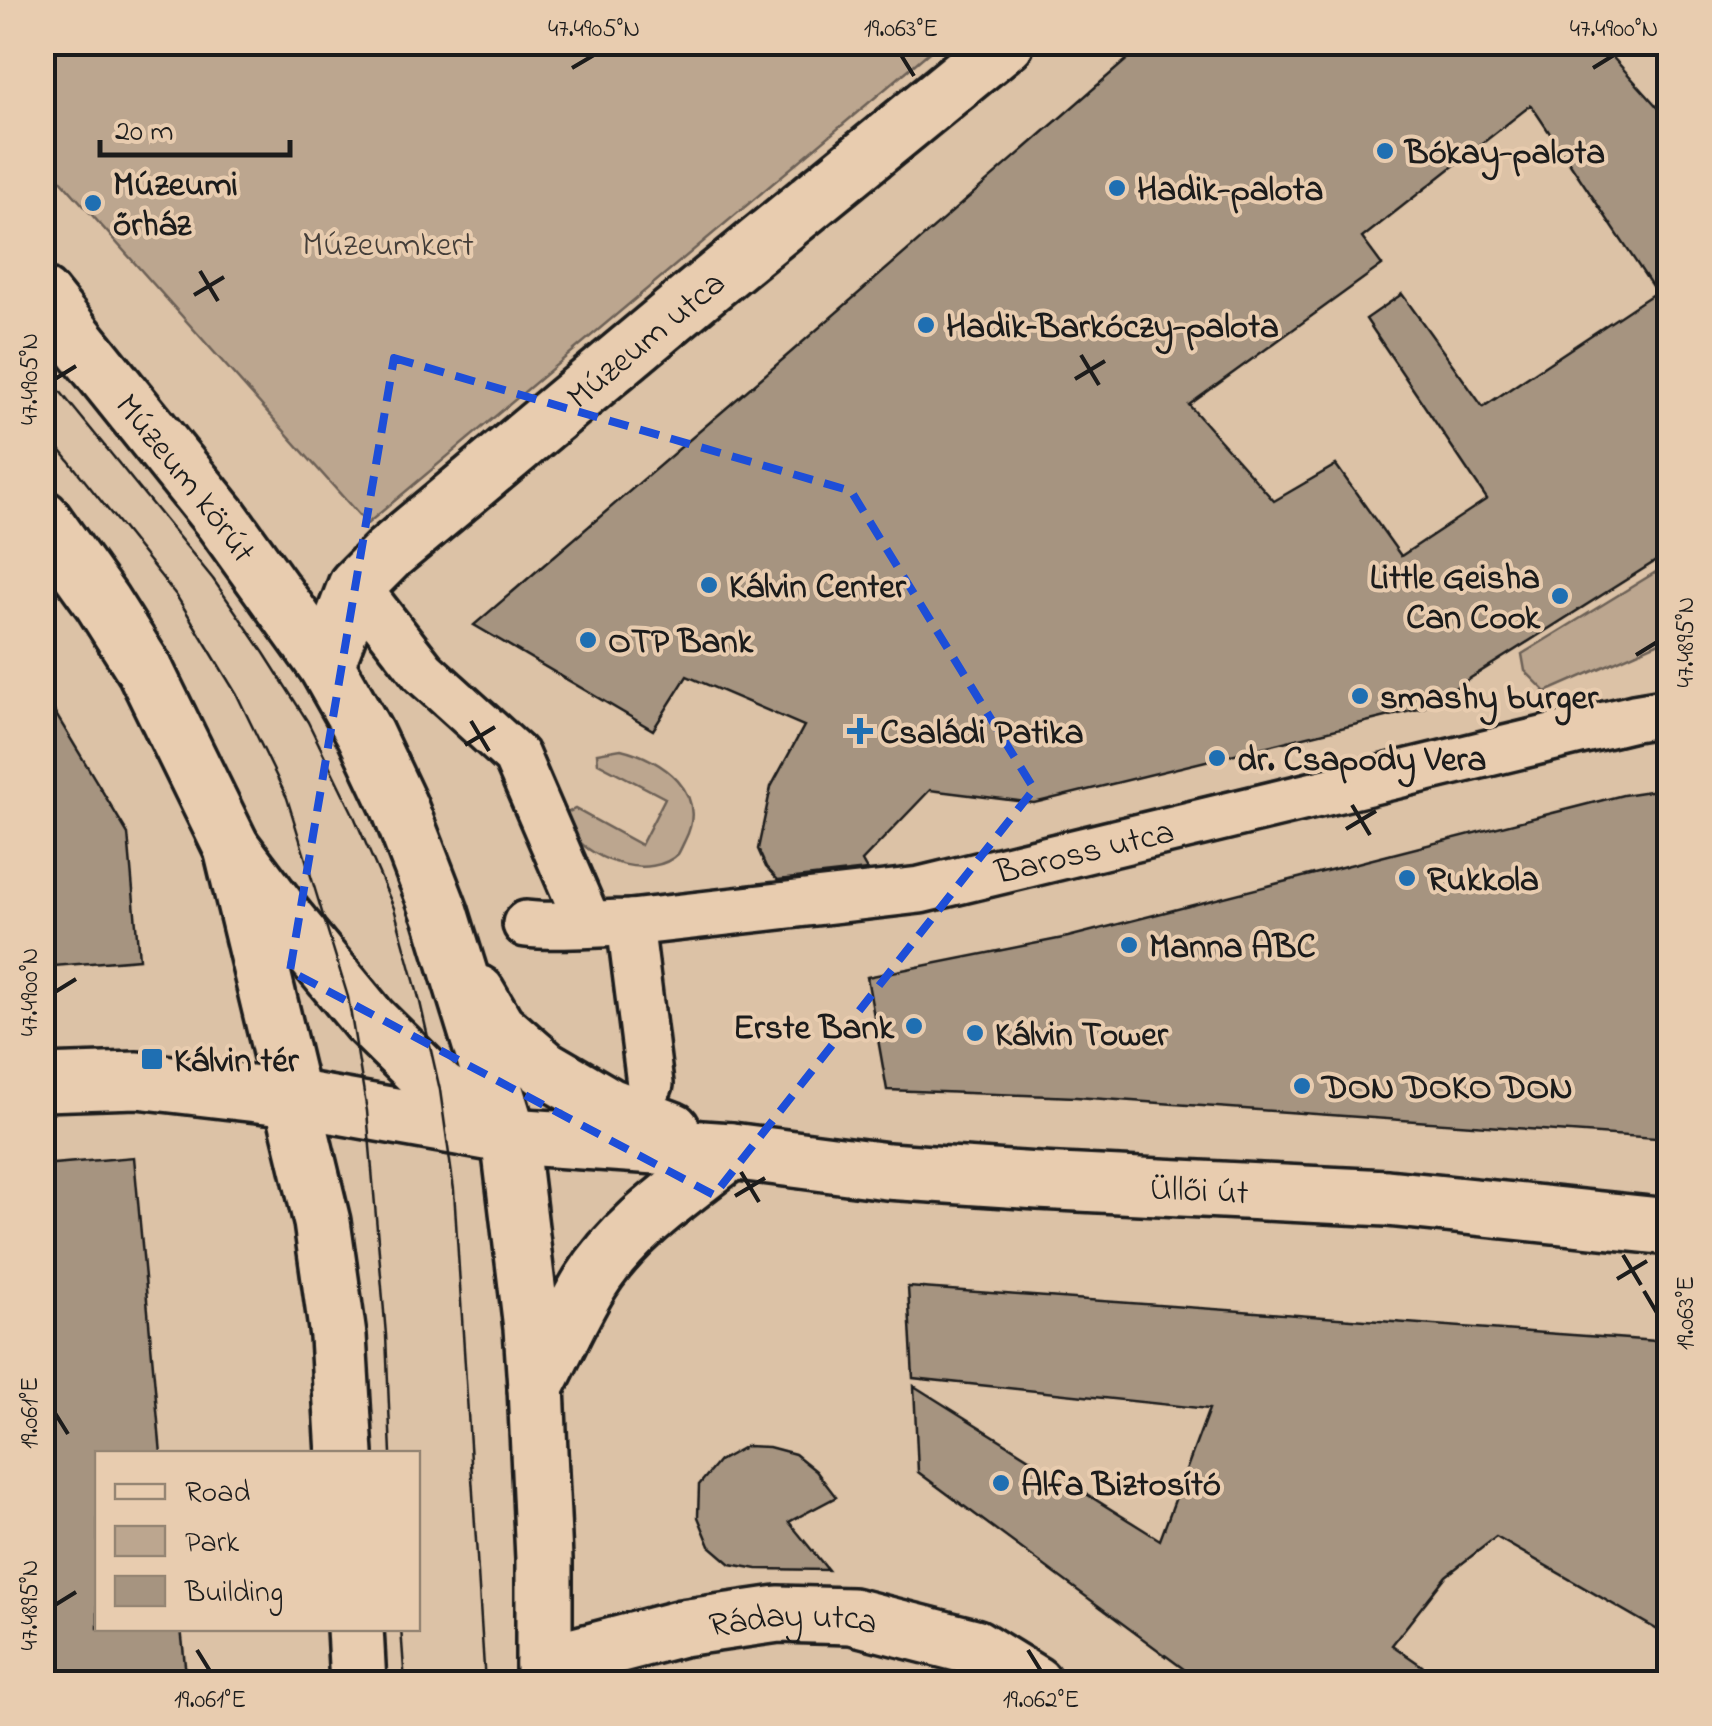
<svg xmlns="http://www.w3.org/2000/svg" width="1712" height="1726" viewBox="0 0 1712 1726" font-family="'Indie Flower',sans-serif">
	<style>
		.green { fill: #bca68f; stroke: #6c6156; stroke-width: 2.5 }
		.building { fill: #a69480; stroke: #1c1c1c; stroke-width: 2.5; fill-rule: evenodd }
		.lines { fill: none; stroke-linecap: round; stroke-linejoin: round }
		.pedestrian-casing { stroke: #1c1c1c; stroke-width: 52 }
		.minor-casing { stroke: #1c1c1c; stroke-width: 62 }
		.tertiary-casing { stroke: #1c1c1c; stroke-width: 62 }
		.secondary-casing { stroke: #1c1c1c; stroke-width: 62 }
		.pedestrian { stroke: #e8ccaf; stroke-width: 45 }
		.minor { stroke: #e8ccaf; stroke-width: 55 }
		.tertiary { stroke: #e8ccaf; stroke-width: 55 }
		.secondary { stroke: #e8ccaf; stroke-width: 55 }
		.tram { stroke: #1c1c1c; stroke-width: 2.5 }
		.marked { fill: none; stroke: #1d4ed8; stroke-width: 8; stroke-dasharray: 20 12; stroke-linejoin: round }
		.ticks { fill: none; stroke: #1c1c1c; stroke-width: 4 }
		.poi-dot { fill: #1f6fb2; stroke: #e8ccaf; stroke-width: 4 }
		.labels { text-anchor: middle; stroke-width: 8; stroke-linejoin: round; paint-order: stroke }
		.poi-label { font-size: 35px; font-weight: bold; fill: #1c1c1c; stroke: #e8ccaf; text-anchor: start }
		.park-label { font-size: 35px; fill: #443e39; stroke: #e8ccaf }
		.street-label { font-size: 35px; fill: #1c1c1c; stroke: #e8ccaf }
		.neatline { fill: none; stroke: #1c1c1c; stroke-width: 4 }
		.ticks-label { font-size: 25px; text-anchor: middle; fill: #1c1c1c }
	</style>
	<rect width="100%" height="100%" fill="#dcc2a6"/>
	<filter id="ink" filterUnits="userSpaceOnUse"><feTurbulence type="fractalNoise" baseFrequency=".01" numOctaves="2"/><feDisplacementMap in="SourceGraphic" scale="20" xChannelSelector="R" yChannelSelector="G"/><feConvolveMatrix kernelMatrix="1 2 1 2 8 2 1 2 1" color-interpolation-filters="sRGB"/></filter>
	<g filter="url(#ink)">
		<!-- green -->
		<g class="green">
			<polygon points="42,43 43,42 940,43 367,524 43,160"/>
			<polygon points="1669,564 1669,638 1546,692 1525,671 1522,654"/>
			<path d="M621,749c42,10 88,44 64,91 -1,2 -6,13 -7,14 -27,26 -85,8 -104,-19 -4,-6 -6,-15 -7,-22l8,-4 66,36 24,-47 -67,-35 -1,-10z"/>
		</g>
		<!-- building -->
		<g class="building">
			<path d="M1147,42h452l71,79v431l-247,156 -389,95 -104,-13 -68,71 5,9 -89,10 -12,-13 -8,-18 13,-62 33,-61 -117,-50 -34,54 -179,-105 292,-251zM1531,105l125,187 -173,115 -81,-113 -36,25 121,180 -86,57 -65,-91 -62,36 -85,-96 193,-140 -20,-27z"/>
			<polygon points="42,691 128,834 139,959 42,967"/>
			<polygon points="1670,788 1670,1139 1076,1097 887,1090 867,977 1068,937 1623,795"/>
			<polygon points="134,1157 161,1454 98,1454 98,1628 181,1628 187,1684 42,1684 42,1165"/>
			<polygon points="908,1287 1670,1342 1670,1637 1496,1537 1446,1576 1392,1645 1448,1684 1204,1684 918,1472 914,1386 1160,1540 1209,1409 913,1378"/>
			<polygon points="746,1446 769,1447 795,1454 816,1471 836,1497 789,1522 828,1570 757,1569 731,1564 710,1546 698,1517 699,1485 719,1461"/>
		</g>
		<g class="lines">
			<defs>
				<g id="pedestrian">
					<polyline points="356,586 423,672 516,756 588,923"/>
					<polyline points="630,923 650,1084"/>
					<path id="s1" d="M526,924c35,4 70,-1 104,-1l290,-33 714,-172 36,-6"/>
				</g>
				<g id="minor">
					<path id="s2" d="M326,665l30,-79 33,-33 307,-257 310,-254"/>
					<polyline points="42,1083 137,1080 293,1098"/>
					<path id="s3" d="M544,1664l138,-36 96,-14 74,2 122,31 60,37"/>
				</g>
				<polyline id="tertiary" points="293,1098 509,1136"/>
				<g id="secondary">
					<path id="s4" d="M42,296l180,224 104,145 39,69 34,72 42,109 68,221 23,192 4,59 8,172v125"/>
					<polyline points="42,518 102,602 145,670 232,848 322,1222 338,1336 345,1454"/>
					<path id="s5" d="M232,848l52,69 85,103 71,70 69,46 222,15 156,20 151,10 349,17 283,29"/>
					<polyline points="477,993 497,1027 544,1068 609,1106 672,1130"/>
					<path d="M536,1387c18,-34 34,-71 54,-104 34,-55 92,-93 141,-132"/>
					<polyline points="355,1628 358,1684"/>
				</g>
			</defs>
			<!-- pedestrian casing -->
			<use href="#pedestrian" class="pedestrian-casing"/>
			<!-- minor casing -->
			<use href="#minor" class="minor-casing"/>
			<!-- tertiary casing -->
			<use href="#tertiary" class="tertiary-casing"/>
			<!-- secondary casing -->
			<use href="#secondary" class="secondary-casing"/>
			<!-- pedestrian -->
			<use href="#pedestrian" class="pedestrian"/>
			<!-- minor -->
			<use href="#minor" class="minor"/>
			<!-- tertiary -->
			<use href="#tertiary" class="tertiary"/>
			<!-- secondary -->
			<use href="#secondary" class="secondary"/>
			<!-- tram -->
			<g class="tram">
				<polyline points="42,369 213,579 264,653 308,722 353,814 394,908 420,1002 440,1090 454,1190 485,1684"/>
				<polyline points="42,427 176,595 237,695 287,798 348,997 367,1111 386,1335 391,1454"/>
				<polyline points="401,1628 405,1684"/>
			</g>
		</g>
	</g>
	<!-- marked area -->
	<path class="marked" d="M394,358l457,133 183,298 -320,406 -424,-224z"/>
	<!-- ticks -->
	<path class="ticks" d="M901,55l13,21M572,68l22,-13M1593,68l21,-13M200,271l18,30M194,295l30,-18M1081,355l18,30M55,379l21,-13M1075,379l30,-18M1636,655l21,-13M471,721l18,30M465,745l30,-18M1352,805l18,30M1346,829l30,-18M55,992l21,-13M741,1172l18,30M735,1196l30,-18M1623,1255l18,30M1617,1279l30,-18M1644,1291l13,22M55,1413l13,21M55,1605l21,-13M197,1650l13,21M1028,1650l13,21"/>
	<!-- markers -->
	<g class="poi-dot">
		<circle cx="1385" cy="151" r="10"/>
		<circle cx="1117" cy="188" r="10"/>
		<circle cx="93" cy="203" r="10"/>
		<circle cx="926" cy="325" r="10"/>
		<circle cx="709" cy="585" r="10"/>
		<circle cx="1560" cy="596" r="10"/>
		<circle cx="588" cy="640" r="10"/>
		<circle cx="1360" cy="696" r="10"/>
		<path d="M855 716h10v10h10v10h-10v10h-10v-10h-10v-10h10z"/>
		<circle cx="1217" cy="758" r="10"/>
		<circle cx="1407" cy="878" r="10"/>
		<circle cx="1129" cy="945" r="10"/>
		<circle cx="914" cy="1026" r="10"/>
		<circle cx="975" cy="1033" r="10"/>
		<rect x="140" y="1047" width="24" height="24" rx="5"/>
		<circle cx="1302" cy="1086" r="10"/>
		<circle cx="1001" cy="1483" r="10"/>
	</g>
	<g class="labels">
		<!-- poi labels -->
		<g class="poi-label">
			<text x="1405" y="163">Bókay-palota</text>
			<text x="113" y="195">Múzeumi<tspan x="113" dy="40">őrház</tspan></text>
			<text x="1137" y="200">Hadik-palota</text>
			<text x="946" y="337">Hadik–Barkóczy-palota</text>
			<text x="1540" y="588" text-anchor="end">Little Geisha<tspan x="1540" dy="40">Can Cook</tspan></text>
			<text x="729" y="597">Kálvin Center</text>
			<text x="608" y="652">OTP Bank</text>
			<text x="1380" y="708">smashy burger</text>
			<text x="880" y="743">Családi Patika</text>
			<text x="1237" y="770">dr. Csapody Vera</text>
			<text x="1427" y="890">Rukkola</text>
			<text x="1149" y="957">Manna ABC</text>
			<text x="894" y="1038" text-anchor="end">Erste Bank</text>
			<text x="995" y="1045">Kálvin Tower</text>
			<text x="174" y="1071">Kálvin tér</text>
			<text x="1322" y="1098">DON DOKO DON</text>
			<text x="1021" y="1495">Alfa Biztosító</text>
		</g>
		<!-- park labels -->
		<g class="park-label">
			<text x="388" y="255">Múzeumkert</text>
		</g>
		<!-- street labels -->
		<g class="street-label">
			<text dy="12" stroke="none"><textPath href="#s2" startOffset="465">Múzeum utca</textPath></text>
			<text dy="12" stroke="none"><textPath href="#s4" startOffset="232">Múzeum körút</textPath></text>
			<text dy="12" stroke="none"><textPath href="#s1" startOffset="565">Baross utca</textPath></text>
			<text dy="12" stroke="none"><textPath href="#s5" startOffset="1095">Üllői út</textPath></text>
			<text dy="12" stroke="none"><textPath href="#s3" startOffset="255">Ráday utca</textPath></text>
		</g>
	</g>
	<!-- margin -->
	<rect width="1712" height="1726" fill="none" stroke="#e8ccaf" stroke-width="110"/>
	<!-- legend -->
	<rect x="95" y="1451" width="325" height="180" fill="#e8ccaf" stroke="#968674" stroke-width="2.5"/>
	<rect x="115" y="1484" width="50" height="15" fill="#e8ccaf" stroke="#968674" stroke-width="2.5"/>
	<text x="185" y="1501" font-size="30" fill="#1c1c1c">Road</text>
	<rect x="115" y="1526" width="50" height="30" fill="#bca68f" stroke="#968674" stroke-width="2.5"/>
	<text x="185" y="1551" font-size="30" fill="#1c1c1c">Park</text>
	<rect x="115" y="1576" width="50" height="30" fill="#a69480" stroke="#968674" stroke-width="2.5"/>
	<text x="185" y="1601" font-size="30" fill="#1c1c1c">Building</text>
	<!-- scale -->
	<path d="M100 140v15h190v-15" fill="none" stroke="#1c1c1c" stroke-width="5"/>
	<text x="115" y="140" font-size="30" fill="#1c1c1c" stroke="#e8ccaf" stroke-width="8" paint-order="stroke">20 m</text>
	<rect x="55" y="55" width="1602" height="1616" class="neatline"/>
	<g class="ticks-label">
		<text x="594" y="36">47.4905°N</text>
		<text x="901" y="36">19.063°E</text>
		<text x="1614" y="36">47.4900°N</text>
		<text transform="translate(28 379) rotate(-90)" y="9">47.4905°N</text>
		<text transform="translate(1684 642) rotate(-90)" y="9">47.4895°N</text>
		<text transform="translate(28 992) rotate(-90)" y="9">47.4900°N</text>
		<text transform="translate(1684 1313) rotate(-90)" y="9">19.063°E</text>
		<text transform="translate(28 1413) rotate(-90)" y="9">19.061°E</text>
		<text transform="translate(28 1605) rotate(-90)" y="9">47.4895°N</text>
		<text x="210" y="1707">19.061°E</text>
		<text x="1041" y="1707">19.062°E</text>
	</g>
</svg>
